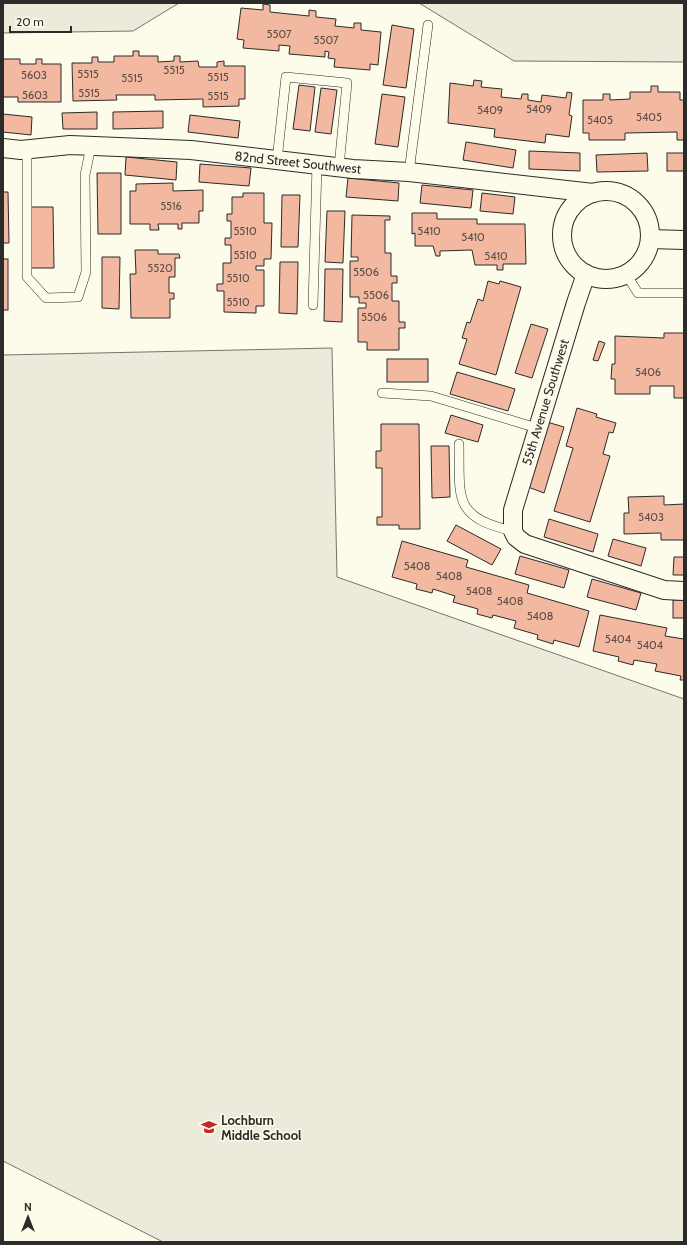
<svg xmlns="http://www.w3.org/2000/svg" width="687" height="1245" viewBox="0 0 687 1245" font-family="Cabin,sans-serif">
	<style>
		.green { fill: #ecebdb; stroke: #74746e }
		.building { fill: #f2b8a0; stroke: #2b2b2b }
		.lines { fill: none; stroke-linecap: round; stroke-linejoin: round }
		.service-casing { stroke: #2b2b2b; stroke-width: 10 }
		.minor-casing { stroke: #2b2b2b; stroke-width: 20 }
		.service { stroke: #fdfbea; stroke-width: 9 }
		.minor { stroke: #fdfbea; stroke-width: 18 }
		.labels { text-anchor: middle; stroke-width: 3; stroke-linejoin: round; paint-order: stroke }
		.number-label { font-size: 11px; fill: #5d4e48 }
		.street-label { font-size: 13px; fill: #2b2b2b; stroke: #fdfbea }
		.poi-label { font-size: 13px; font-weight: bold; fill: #2b2b2b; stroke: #fdfbea; text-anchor: start }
	</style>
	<rect width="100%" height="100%" fill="#fdfbea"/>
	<!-- green -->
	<g class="green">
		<polygon points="3,3 179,3 133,31 3,33"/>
		<polygon points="419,3 684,3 684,62 514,61"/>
		<polygon points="332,348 337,577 684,699 684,1242 163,1242 3,1161 3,355"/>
	</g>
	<!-- building -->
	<g class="building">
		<polygon points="263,4 270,5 270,12 309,16 309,10 316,11 316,17 336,19 335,26 354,28 354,23 361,23 361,30 381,32 378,65 370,64 370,70 334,67 335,59 328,58 329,52 325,51 325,57 289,54 290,46 279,45 279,51 243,48 244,40 237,39 241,8 263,10"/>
		<polygon points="392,25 414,29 406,88 383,85"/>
		<polygon points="133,51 139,51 139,56 158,56 158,62 174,61 174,56 180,56 180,62 198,61 199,67 217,67 217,62 224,61 224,66 245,66 245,99 239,99 239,106 203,107 203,99 155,100 155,95 116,95 117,100 73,101 72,63 92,63 92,57 98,57 98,62 114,62 114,56 133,56"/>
		<polygon points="3,59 20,59 20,64 36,64 36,59 42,59 42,64 61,64 61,102 18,102 18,97 3,97"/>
		<polygon points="474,80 482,81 481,87 502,89 501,97 521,99 522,94 528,94 528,100 541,102 542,95 566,98 567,92 572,93 569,115 572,116 569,137 546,134 545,143 494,137 495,129 448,123 450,83 473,86"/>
		<polygon points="299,85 315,87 310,131 293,129"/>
		<polygon points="651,86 658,86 658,92 680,92 680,100 684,100 684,140 677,140 677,132 625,133 625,140 589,140 589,133 583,133 583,100 603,100 603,94 610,94 610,100 630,99 630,92 651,92"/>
		<polygon points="321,88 337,90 331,134 315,132"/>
		<polygon points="382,94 405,97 398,147 375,144"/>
		<polygon points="163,111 163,128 113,129 113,112"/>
		<polygon points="97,112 97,129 63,129 62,113"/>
		<polygon points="3,114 32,117 31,135 3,132"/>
		<polygon points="190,115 240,121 238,138 188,132"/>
		<polygon points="466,142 516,150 513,168 463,160"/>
		<polygon points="529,151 580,153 580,171 529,169"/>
		<polygon points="647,153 648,171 597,172 596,155"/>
		<rect x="667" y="153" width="17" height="18"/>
		<polygon points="126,157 177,162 176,180 125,175"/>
		<polygon points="200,164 251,168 249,186 199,182"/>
		<polygon points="97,173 121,173 121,234 98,234"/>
		<polygon points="348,178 399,183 398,201 346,197"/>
		<polygon points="173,183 173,191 203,190 203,211 199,211 199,223 182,223 182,229 178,229 178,224 158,224 159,230 150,230 150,224 130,224 130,191 136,191 136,184"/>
		<polygon points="422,185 473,190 471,208 420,203"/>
		<polygon points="3,192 8,192 9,243 3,243"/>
		<polygon points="243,193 264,193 264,223 272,223 271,259 264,259 264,266 256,266 256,270 264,270 264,306 256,306 256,313 224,312 224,291 217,291 217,284 223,284 223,263 231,263 231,245 225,245 225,238 231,238 231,221 227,221 227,214 232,214 232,197 243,197"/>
		<polygon points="482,193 515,197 513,214 480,211"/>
		<polygon points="282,195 300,195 298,247 281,247"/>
		<polygon points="30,207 53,207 54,268 30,268"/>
		<polygon points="327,211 345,211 343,263 325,262"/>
		<polygon points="412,213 437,213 437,219 477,219 477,224 525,224 526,264 503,264 503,270 497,270 497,265 475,265 472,250 440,251 440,256 436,256 433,246 415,246 415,233 412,234"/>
		<polygon points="352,215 390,216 390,220 385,220 385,253 391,253 391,276 397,276 397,283 392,283 392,301 399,301 399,322 405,322 405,328 399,328 399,350 367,350 367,342 358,342 358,308 366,308 366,303 359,303 359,297 350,297 350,261 358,261 358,257 351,257"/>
		<polygon points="135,250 158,250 158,254 179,254 180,258 175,258 175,277 169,277 169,293 174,293 174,299 170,299 170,318 131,318 130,274 136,274"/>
		<polygon points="102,257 120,257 119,309 102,308"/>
		<rect x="3" y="259" width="5" height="51"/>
		<polygon points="280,262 298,262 297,314 279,313"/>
		<polygon points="325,269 343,269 342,322 324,321"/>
		<polygon points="488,281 499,284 500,281 521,287 496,375 459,364 467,339 462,338 467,322 470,323 478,299 483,301"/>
		<polygon points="531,324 548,329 532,378 515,373"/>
		<polygon points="664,333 684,333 684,398 674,398 674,386 650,386 650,394 615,394 615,379 611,379 612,364 615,364 615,336 664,338"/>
		<polygon points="599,341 605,343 598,361 593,360"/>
		<rect x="387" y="359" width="41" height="23"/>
		<polygon points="457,372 515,389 508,411 450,394"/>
		<polygon points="577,408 597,414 596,417 616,423 613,433 609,432 603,454 610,456 590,522 554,511 573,448 566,446"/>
		<polygon points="451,415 483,425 478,442 445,433"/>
		<polygon points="547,422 564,427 544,493 528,487"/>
		<polygon points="381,424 419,424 420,529 399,529 399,525 377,525 377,517 382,517 382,468 376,468 376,451 381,451"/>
		<polygon points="431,446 449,446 450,497 432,498"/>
		<polygon points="664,496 664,505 684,504 684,540 661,540 661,533 624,534 624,513 629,513 628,497"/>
		<polygon points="549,519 598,534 593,552 544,537"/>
		<polygon points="456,525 501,549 492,565 447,541"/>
		<polygon points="613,539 646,548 641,566 608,556"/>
		<polygon points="402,541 468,560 466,567 529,585 527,593 589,611 579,647 554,640 553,644 537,639 538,635 514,628 516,621 493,615 492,618 477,614 478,609 453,602 455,596 433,589 432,593 416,589 417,584 392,577"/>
		<polygon points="520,556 569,570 564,588 515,574"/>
		<polygon points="674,557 684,557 684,575 673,575"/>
		<polygon points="592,579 641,593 636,610 587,597"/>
		<rect x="673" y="600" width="11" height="18"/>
		<polygon points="600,615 667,628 665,636 684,639 684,680 680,680 681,676 655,671 657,664 634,660 633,665 618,661 619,657 593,651"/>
	</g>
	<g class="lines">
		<defs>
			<g id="service">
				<polyline points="27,149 27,277 46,298 78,297 86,272 85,175 91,146"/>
				<polyline points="277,160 286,77 347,83 339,167"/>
				<polyline points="409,172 428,25"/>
				<polyline points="626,274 638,293 684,293"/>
				<polyline points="313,305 317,165"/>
				<polyline points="382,393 431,396 537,428"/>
				<path d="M459,444c1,54 -7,73 54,87"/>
			</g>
			<g id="minor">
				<polyline points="3,148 21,150 70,145 191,150 353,169 409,172 593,193"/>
				<circle cx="606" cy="235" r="44"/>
				<polyline points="650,239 684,240"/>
				<polyline points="586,274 576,303 513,510 513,531 516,537 525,544 664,590 684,591"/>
			</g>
		</defs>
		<!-- service casing -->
		<use href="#service" class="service-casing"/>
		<!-- minor casing -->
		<use href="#minor" class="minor-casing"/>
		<!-- service -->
		<use href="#service" class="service"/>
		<!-- minor -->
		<use href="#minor" class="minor"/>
	</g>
	<!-- icons -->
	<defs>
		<symbol id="school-bare" viewBox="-9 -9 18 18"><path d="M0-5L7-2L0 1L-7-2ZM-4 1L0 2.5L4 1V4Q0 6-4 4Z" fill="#c62828" stroke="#fdfbea" stroke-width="2.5" paint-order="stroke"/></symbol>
	</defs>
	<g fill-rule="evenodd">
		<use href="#school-bare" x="198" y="1116" width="22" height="22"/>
	</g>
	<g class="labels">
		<!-- number labels -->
		<g class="number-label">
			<text x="279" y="38">5507</text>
			<text x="326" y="44">5507</text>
			<text x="174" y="74">5515</text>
			<text x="88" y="78">5515</text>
			<text x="34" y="79">5603</text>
			<text x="218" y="81">5515</text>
			<text x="132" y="82">5515</text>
			<text x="89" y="97">5515</text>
			<text x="35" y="99">5603</text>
			<text x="218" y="100">5515</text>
			<text x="539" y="113">5409</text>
			<text x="490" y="114">5409</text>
			<text x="649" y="121">5405</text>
			<text x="600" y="124">5405</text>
			<text x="171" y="210">5516</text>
			<text x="245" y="235">5510</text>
			<text x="429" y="235">5410</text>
			<text x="473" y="241">5410</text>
			<text x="245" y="259">5510</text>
			<text x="496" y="260">5410</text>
			<text x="160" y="272">5520</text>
			<text x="366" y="276">5506</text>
			<text x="238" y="282">5510</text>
			<text x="376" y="299">5506</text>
			<text x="238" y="306">5510</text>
			<text x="374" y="321">5506</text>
			<text x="648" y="376">5406</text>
			<text x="651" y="521">5403</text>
			<text x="417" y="570">5408</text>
			<text x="449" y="580">5408</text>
			<text x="479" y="595">5408</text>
			<text x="510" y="605">5408</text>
			<text x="540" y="620">5408</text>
			<text x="618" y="643">5404</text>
			<text x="650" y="649">5404</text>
		</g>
		<!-- street labels -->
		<g class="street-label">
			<text transform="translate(298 162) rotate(6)" y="5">82nd Street Southwest</text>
			<text transform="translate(545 402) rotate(-73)" y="5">55th Avenue Southwest</text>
		</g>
		<!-- poi labels -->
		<g class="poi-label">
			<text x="221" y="1125">Lochburn<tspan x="221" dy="15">Middle School</tspan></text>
		</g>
	</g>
	<!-- border -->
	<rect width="687" height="1245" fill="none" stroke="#2b2b2b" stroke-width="8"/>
	<!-- north arrow -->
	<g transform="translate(28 1217)" stroke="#fdfbea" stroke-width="3" paint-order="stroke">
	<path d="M0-3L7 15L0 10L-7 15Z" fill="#2b2b2b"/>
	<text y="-6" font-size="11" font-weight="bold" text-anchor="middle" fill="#2b2b2b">N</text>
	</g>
	<!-- scale -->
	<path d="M10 26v6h61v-6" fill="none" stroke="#2b2b2b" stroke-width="2"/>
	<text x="16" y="26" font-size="12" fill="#2b2b2b" stroke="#fdfbea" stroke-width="3" paint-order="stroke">20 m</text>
</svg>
